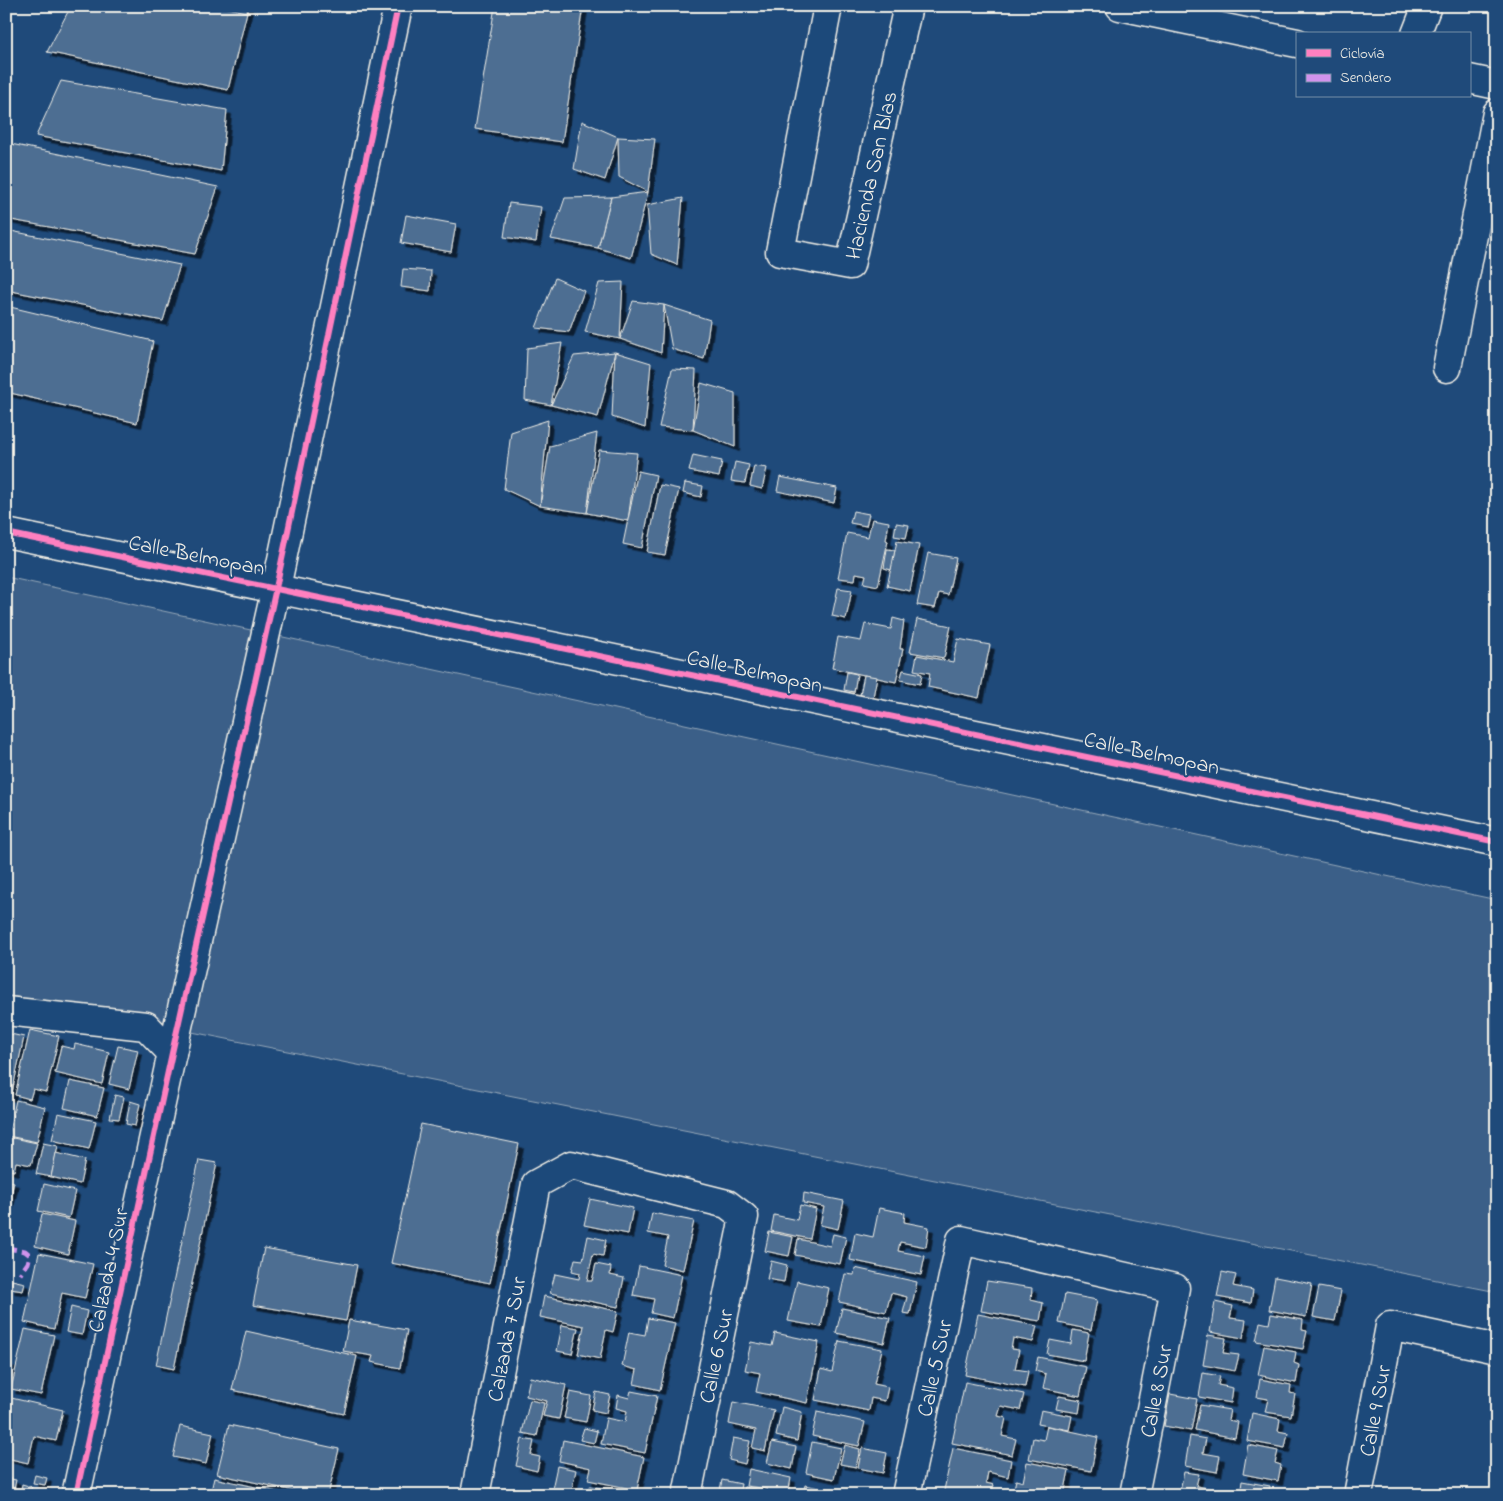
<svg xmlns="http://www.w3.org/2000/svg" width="1503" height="1501" viewBox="0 0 1503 1501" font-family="'Indie Flower',sans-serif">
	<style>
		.green { fill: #3a5f88; stroke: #97a8b8 }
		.building { fill: #4d6e92; stroke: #f4f1e8; filter: url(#shadow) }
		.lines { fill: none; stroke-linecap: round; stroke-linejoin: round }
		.minor-casing { stroke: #f4f1e8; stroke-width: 31 }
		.minor { stroke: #1f4a7a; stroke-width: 28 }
		.quiet { stroke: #d193ec; stroke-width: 5; stroke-dasharray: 10 5; stroke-linecap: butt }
		.cycleway-casing { stroke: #1f4a7a; stroke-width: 9 }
		.cycleway { stroke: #ff80c0; stroke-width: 6 }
		.labels { text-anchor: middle; stroke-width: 4; stroke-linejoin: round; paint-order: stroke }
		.street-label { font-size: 22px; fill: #f4f1e8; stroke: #1f4a7a }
	</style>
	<defs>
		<filter id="shadow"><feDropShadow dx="4.5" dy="4.5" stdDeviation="0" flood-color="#0009"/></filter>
	</defs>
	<rect width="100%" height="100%" fill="#1f4a7a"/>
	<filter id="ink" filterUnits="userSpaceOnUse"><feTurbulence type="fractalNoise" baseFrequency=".02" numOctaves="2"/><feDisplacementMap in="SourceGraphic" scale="10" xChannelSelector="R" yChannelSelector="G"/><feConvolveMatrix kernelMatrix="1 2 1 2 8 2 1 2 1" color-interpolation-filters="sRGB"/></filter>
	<g filter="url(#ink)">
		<!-- green -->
		<polygon class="green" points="6,577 1497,900 1497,1292 6,995"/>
		<!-- building -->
		<g class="building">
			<polygon points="71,6 220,6 247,12 228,90 47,52"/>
			<polygon points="220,6 248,6 247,12"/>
			<polygon points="495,6 583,6 562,142 475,129"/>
			<polygon points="61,81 227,110 221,171 36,136"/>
			<polygon points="582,121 618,137 605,180 574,169"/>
			<polygon points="618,137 655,139 648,192 619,177"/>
			<polygon points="6,143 218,187 195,254 6,219"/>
			<polygon points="648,192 631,258 598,248 611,197"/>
			<polygon points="611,197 598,248 551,239 565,198"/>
			<polygon points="683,198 677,265 651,254 647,205"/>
			<polygon points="509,203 541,207 536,242 504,237"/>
			<polygon points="406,215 456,224 451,252 401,243"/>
			<polygon points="6,230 180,265 163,321 6,290"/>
			<polygon points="403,269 431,271 430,291 401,287"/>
			<polygon points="555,278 584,291 569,332 536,328"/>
			<polygon points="623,282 620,339 585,332 599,283"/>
			<polygon points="633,301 664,305 661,353 620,339"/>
			<polygon points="664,305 710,320 704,359 672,349"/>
			<polygon points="6,306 153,341 137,423 6,392"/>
			<polygon points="562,343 551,405 525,400 527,348"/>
			<polygon points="615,352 598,417 551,405 574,356"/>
			<polygon points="615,352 651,363 645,428 612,417"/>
			<polygon points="672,369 696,370 693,430 659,427"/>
			<polygon points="701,383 735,393 735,447 693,430"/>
			<polygon points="548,420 540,506 504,489 511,432"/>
			<polygon points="597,433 587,513 540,506 550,446"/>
			<polygon points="599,450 637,453 628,521 587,513"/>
			<polygon points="693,455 722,461 719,477 689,471"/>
			<polygon points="735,462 749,465 745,483 731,481"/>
			<polygon points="754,466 767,468 762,489 750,486"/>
			<polygon points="638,471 656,475 642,548 623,544"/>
			<polygon points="780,477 837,488 834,503 777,491"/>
			<polygon points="685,483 703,486 701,497 683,493"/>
			<polygon points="660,485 679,489 665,555 647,552"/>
			<polygon points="853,511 869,514 866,526 850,523"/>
			<polygon points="872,519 889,522 886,540 888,541 878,586 864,583 866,575 856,573 855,580 838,578 847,533 868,537"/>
			<polygon points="896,523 909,525 906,538 894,536"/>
			<polygon points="897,541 919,545 910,591 887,586"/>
			<polygon points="887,549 895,550 891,570 884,568"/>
			<polygon points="928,553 956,558 948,595 939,593 935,608 917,605"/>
			<polygon points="838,588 852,590 846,619 832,616"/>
			<polygon points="893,618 904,621 900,649 903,649 896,682 832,668 838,637 861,641 865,624 891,629"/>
			<polygon points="917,619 951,626 944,658 910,652"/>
			<polygon points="958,639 990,645 979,698 928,687 930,673 914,670 917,655 953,662"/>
			<polygon points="903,670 922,674 920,684 900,680"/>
			<polygon points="847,672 857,674 854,692 844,690"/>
			<polygon points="864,675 877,677 873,697 860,695"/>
			<polygon points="30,1030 59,1036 46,1092 33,1089 30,1099 15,1095"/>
			<polygon points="6,1033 24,1037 11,1097 6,1096"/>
			<polygon points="75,1044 109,1052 102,1084 55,1073 61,1046 74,1049"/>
			<polygon points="118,1046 138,1050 129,1089 109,1084"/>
			<polygon points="70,1081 104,1088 97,1116 64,1108"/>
			<polygon points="115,1095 124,1097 119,1119 110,1118"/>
			<polygon points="16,1100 45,1107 37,1142 8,1136"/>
			<polygon points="130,1101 140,1104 135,1126 126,1124"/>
			<polygon points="58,1113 96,1121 89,1149 52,1140"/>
			<polygon points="421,1124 519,1144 490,1283 391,1263"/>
			<polygon points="8,1137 37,1143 31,1165 16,1162 14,1171 6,1169 6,1145"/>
			<polygon points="43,1143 58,1146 51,1177 36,1174"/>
			<polygon points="56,1153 85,1160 80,1184 51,1177"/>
			<polygon points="199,1160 217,1163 174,1369 156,1365"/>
			<polygon points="6,1180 14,1182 6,1214"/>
			<polygon points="44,1184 75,1191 69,1218 38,1211"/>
			<polygon points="804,1193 844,1201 838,1229 820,1225 824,1207 803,1203"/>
			<polygon points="590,1199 633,1208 628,1234 584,1225"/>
			<polygon points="800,1205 816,1209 810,1239 771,1231 774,1215 797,1220"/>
			<polygon points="879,1208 905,1213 904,1222 929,1227 926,1247 900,1242 898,1251 925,1256 921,1275 850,1260 855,1233 873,1237"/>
			<polygon points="652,1213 694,1221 683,1270 662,1265 668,1237 648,1233"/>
			<polygon points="42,1214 75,1221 68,1254 35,1246"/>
			<polygon points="769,1232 793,1237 789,1256 765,1251"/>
			<polygon points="833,1234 846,1237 840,1264 795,1255 798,1239 830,1246"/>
			<polygon points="588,1236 606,1240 603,1256 593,1254 587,1281 592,1281 596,1264 611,1267 610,1275 624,1278 618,1307 550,1293 555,1274 579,1279 580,1273 572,1271 575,1259 583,1260"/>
			<polygon points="264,1248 357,1265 346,1321 253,1305"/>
			<polygon points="39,1253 93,1264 85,1298 62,1293 54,1329 24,1322"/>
			<polygon points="771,1261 787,1265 784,1282 767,1279"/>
			<polygon points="639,1266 682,1275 673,1318 651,1313 654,1299 633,1295"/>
			<polygon points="855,1268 917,1282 910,1314 903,1313 907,1297 891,1293 886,1312 839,1302 845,1274 854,1275"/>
			<polygon points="1222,1272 1236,1275 1233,1286 1253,1290 1251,1303 1217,1297"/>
			<polygon points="1275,1277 1312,1284 1306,1317 1269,1310"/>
			<polygon points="12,1280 25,1283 23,1291 10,1289"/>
			<polygon points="797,1281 829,1288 821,1327 788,1321"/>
			<polygon points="987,1281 1032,1288 1031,1300 1043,1303 1040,1321 981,1311"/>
			<polygon points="1319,1287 1341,1291 1335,1321 1313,1317"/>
			<polygon points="1065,1294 1097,1300 1091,1330 1059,1323"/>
			<polygon points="544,1296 618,1311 613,1332 606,1330 600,1359 578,1354 584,1326 540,1317"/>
			<polygon points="1215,1302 1233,1306 1230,1318 1246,1320 1243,1338 1210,1332"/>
			<polygon points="71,1307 87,1311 82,1335 66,1332"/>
			<polygon points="842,1308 890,1318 884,1343 836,1333"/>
			<polygon points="978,1314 1037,1326 1033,1342 1013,1338 1011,1349 1019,1350 1015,1369 1028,1371 1025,1387 965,1375"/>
			<polygon points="1271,1314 1303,1320 1302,1330 1307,1331 1303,1349 1256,1341 1260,1322 1269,1324"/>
			<polygon points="648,1318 675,1323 660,1390 634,1384 637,1370 622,1366 629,1332 645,1335"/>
			<polygon points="349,1320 407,1330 400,1368 371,1362 373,1356 343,1351"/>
			<polygon points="562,1325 578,1328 572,1354 557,1351"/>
			<polygon points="25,1329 54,1335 41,1395 11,1389"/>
			<polygon points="1073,1330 1089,1333 1084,1361 1047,1354 1050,1340 1071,1344"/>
			<polygon points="246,1331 357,1356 344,1414 232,1390"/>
			<polygon points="775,1333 819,1342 807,1403 756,1392 760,1373 745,1370 751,1342 772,1346"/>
			<polygon points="1208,1335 1226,1338 1223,1353 1239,1355 1235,1371 1203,1365"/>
			<polygon points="839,1341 882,1349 874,1384 888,1387 885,1401 871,1398 869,1411 815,1400 821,1369 832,1372"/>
			<polygon points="1264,1346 1296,1352 1294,1363 1299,1365 1296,1383 1258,1375"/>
			<polygon points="1038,1357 1086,1367 1080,1396 1043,1388 1046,1374 1035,1371"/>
			<polygon points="6,1362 11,1363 8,1376 6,1375"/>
			<polygon points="1203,1373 1220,1376 1218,1385 1233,1388 1231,1403 1199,1397"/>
			<polygon points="530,1377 566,1385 559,1419 543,1416 547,1401 526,1396"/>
			<polygon points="1260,1379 1291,1385 1290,1393 1295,1394 1291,1416 1265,1412 1268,1399 1257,1397"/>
			<polygon points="965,1382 1024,1394 1020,1410 1001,1406 998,1416 1006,1418 1002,1436 1016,1439 1012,1455 952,1443"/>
			<polygon points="631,1391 657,1396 645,1453 601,1444 606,1418 625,1422 627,1411 616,1408 618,1395 629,1398"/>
			<polygon points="570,1392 591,1396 586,1422 564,1418"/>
			<polygon points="596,1392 610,1395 606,1413 592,1410"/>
			<polygon points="1170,1394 1197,1399 1191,1431 1164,1426"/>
			<polygon points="1059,1396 1081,1400 1079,1413 1056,1409"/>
			<polygon points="7,1397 63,1410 56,1441 34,1436 28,1463 6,1458"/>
			<polygon points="530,1400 544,1403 537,1436 522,1433"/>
			<polygon points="733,1402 774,1410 765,1451 752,1448 756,1430 729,1424"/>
			<polygon points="1200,1405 1230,1410 1228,1420 1238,1422 1235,1438 1195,1430"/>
			<polygon points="782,1407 802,1412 797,1441 776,1436"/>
			<polygon points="1041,1410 1072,1416 1069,1430 1038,1424"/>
			<polygon points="817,1412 865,1422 859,1446 812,1436"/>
			<polygon points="1252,1413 1280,1419 1278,1431 1288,1433 1285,1448 1247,1441"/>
			<polygon points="229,1425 339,1449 328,1495 312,1495 217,1474"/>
			<polygon points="180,1426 213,1433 206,1464 173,1457"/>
			<polygon points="1047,1426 1098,1437 1091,1471 1029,1459 1033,1438 1044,1440"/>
			<polygon points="584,1428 597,1431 594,1443 580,1440"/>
			<polygon points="1190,1436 1206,1439 1203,1453 1220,1456 1217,1472 1185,1466"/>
			<polygon points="733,1438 750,1441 745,1464 729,1460"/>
			<polygon points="522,1439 534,1441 531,1455 540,1457 537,1471 516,1466"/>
			<polygon points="563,1440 644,1457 637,1490 588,1480 591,1468 559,1461"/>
			<polygon points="772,1442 796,1447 792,1469 767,1463"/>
			<polygon points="812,1442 841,1448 834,1479 806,1473"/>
			<polygon points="845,1445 860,1449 856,1467 840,1464"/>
			<polygon points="1248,1445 1278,1451 1275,1463 1281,1465 1278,1481 1243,1474"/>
			<polygon points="862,1448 887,1453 883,1473 858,1468"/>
			<polygon points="953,1448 1011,1460 1008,1477 988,1472 986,1483 994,1485 991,1495 943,1495"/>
			<polygon points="1027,1462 1069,1470 1064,1495 1025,1495 1013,1492 1016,1480 1023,1482"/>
			<polygon points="557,1466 576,1470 571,1493 552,1489"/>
			<polygon points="749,1469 791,1478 788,1495 766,1495 767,1489 746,1486"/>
			<polygon points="1184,1472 1199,1474 1196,1486 1214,1489 1213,1495 1179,1495"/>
			<polygon points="35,1475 47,1478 45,1485 33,1483"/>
			<polygon points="6,1478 16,1480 13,1494 16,1495 6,1495"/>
			<polygon points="214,1478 242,1484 291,1495 210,1495"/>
			<polygon points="722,1480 741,1484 739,1495 719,1495"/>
			<polygon points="1242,1481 1270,1486 1269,1495 1240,1495"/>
			<polygon points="22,1484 32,1487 30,1493 21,1491"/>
			<polygon points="805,1485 853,1495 803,1495"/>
			<polygon points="590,1486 612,1491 630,1495 589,1495"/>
			<polygon points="744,1487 760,1490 759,1495 742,1495"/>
		</g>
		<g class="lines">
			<defs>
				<g id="minor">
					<path id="s1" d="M828,6l-48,246 70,13 58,-259"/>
					<polyline points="1120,6 1297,43"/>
					<polyline points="1416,34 1427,6"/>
					<polyline points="1469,79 1497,85"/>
					<polyline points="1447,368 1497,113"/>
					<polyline points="6,533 1497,842"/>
					<polyline points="6,1011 146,1026 172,1053"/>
					<polyline points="76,1495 172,1053 276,588 398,6"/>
					<path id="s2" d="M475,1495l61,-311 35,-19 156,39 17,13 -57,278"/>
					<path id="s3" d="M906,1495l55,-255 214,48 -41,207"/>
					<path id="s4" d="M1358,1495l32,-169 107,23"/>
				</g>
			</defs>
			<!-- minor casing -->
			<use href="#minor" class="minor-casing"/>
			<!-- minor -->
			<use href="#minor" class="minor"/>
			<!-- quiet -->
			<polyline class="quiet" points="6,1248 25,1251 30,1255 28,1263 20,1274"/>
			<defs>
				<g id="cycleway">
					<polyline points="6,533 1497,842"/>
					<polyline points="76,1495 172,1053 276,588 398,6"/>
				</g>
			</defs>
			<!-- cycleway casing -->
			<use href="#cycleway" class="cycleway-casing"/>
			<!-- cycleway -->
			<use href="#cycleway" class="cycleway"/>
		</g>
	</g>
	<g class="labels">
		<!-- street labels -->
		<g class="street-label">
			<text dy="8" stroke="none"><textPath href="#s1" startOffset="414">Hacienda San Blas</textPath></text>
			<text transform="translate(197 554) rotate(11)" y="8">Calle Belmopan</text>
			<text transform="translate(755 670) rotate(12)" y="8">Calle Belmopan</text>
			<text transform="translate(1152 752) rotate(12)" y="8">Calle Belmopan</text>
			<text transform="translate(107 1270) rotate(-78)" y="8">Calzada 4 Sur</text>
			<text dy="8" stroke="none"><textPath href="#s2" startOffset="159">Calzada 7 Sur</textPath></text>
			<text transform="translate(715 1356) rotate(-78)" y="8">Calle 6 Sur</text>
			<text dy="8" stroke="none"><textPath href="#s3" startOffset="130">Calle 5 Sur</textPath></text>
			<text transform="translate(1155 1391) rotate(-79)" y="8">Calle 8 Sur</text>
			<text dy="8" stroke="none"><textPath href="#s4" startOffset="86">Calle 9 Sur</textPath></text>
		</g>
	</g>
	<!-- margin -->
	<rect width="1503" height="1501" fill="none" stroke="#1f4a7a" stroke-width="25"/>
	<rect x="12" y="12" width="1478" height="1476" fill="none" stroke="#f4f1e8" stroke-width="2" filter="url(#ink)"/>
	<!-- legend -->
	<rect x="1296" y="32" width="175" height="65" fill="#1f4a7a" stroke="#748da6"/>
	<rect x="1306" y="49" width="25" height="8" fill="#ff80c0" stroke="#748da6"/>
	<text x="1340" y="58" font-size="15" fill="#f4f1e8">Ciclovía</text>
	<rect x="1306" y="74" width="25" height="8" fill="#d193ec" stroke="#748da6"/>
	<text x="1340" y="82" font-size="15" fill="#f4f1e8">Sendero</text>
</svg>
